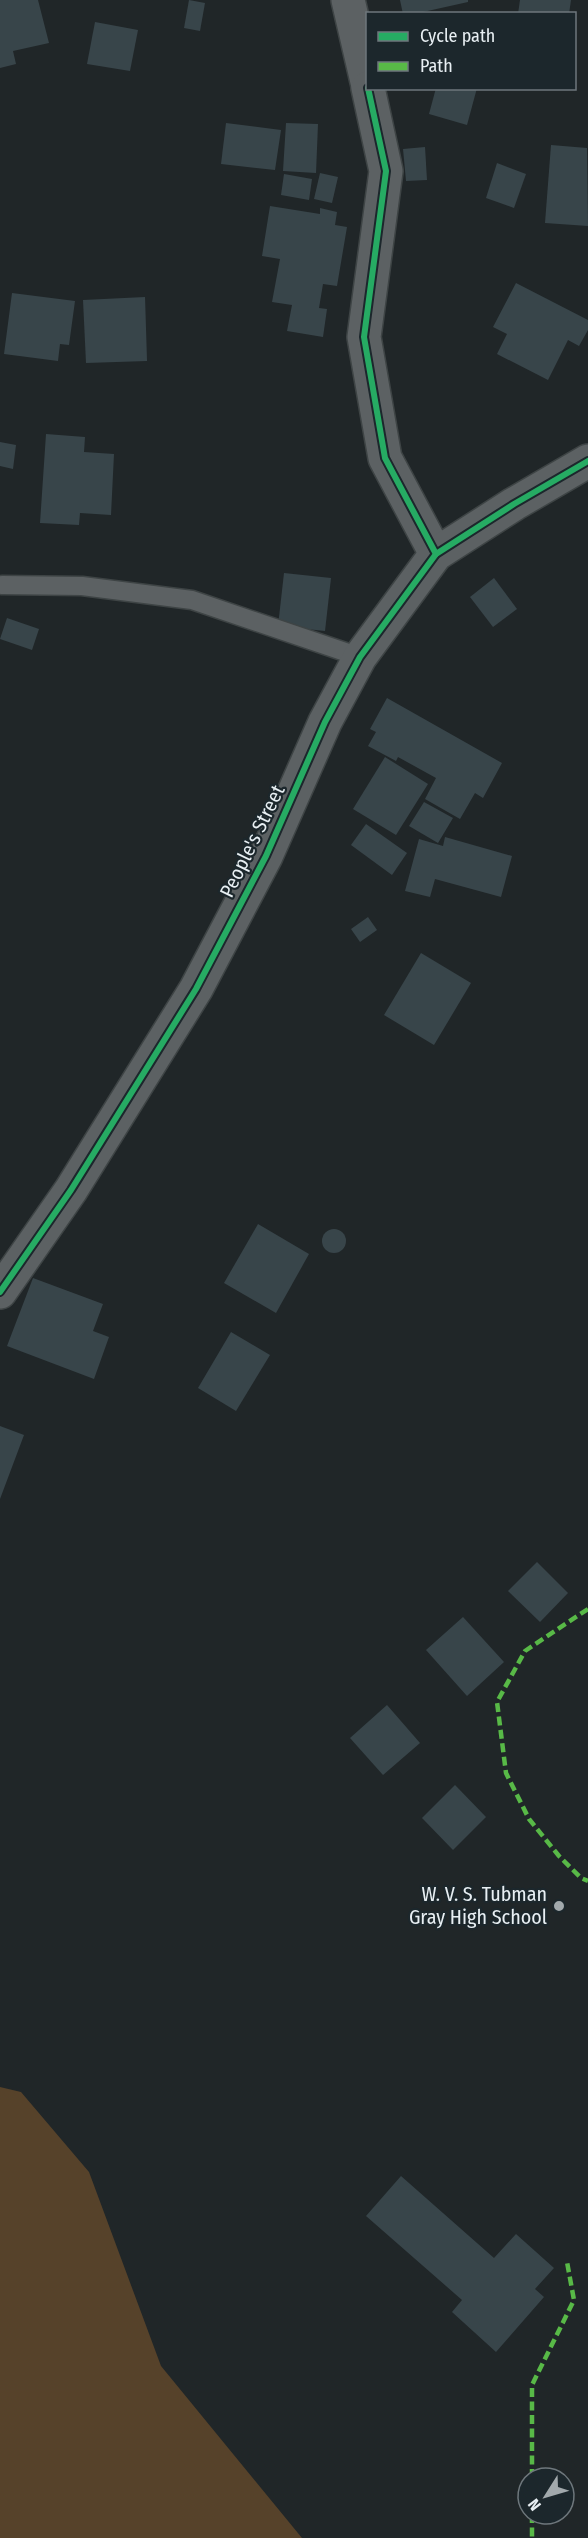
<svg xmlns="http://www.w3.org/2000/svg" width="588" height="2538" viewBox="0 0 588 2538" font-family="'Fira Sans Condensed',sans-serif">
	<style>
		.green { fill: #56422a }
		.building { fill: #38454a }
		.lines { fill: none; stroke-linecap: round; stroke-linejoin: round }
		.lane-casing { stroke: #3e4445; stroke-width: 21 }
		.street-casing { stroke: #3e4445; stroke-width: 36 }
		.lane { stroke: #5c6163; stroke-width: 18 }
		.street { stroke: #5c6163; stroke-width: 33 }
		.quiet { stroke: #58b947; stroke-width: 4.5; stroke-dasharray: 9 4.5; stroke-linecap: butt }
		.cycleway-casing { stroke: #1c272c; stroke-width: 10 }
		.cycleway { stroke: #26ab63; stroke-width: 6 }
		.poi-dot { fill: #a2a9ac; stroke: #1c272c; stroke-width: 2 }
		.labels { text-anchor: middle; stroke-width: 4.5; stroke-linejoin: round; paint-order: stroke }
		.street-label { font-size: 20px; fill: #e8eff3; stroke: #1c272c }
		.poi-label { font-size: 20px; fill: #e8eff3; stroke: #1c272c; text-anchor: end }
	</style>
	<rect width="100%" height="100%" fill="#202628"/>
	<!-- green -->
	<polygon class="green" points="0,2087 21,2092 89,2172 161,2366 302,2538 0,2538"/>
	<!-- building -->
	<g class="building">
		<polygon points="0,0 38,0 49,43 13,51 16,64 0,68"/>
		<polygon points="189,0 205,3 200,31 184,28"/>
		<polygon points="400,0 468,0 468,2 414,14 403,14"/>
		<polygon points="520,0 571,0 569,14 518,14"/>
		<polygon points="95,22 138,30 130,71 87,64"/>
		<polygon points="436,88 477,88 467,125 429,114"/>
		<polygon points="226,123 281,130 275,170 221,164"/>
		<polygon points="286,123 318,124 316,173 283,171"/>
		<polygon points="551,145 587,148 588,226 545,223"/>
		<polygon points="425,147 427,180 406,181 403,149"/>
		<polygon points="497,163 526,174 514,208 486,198"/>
		<polygon points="320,173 338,177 332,203 314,199"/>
		<polygon points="284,174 312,179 309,200 281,195"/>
		<polygon points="270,206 320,214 320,208 337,212 335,225 347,227 337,286 323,284 319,308 327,309 323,337 287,331 292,305 272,302 280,259 262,256"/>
		<polygon points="516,283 588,320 588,330 579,346 568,340 548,380 497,354 507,334 493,327"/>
		<polygon points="12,293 75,301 69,345 60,344 58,361 4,354"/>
		<polygon points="145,297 147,361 86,363 83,300"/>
		<polygon points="46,434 85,437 84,452 114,454 111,515 80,513 79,525 40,523"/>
		<polygon points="0,442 16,445 13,469 0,466"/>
		<polygon points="284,573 331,578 325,631 278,626"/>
		<polygon points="494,578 517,609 493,627 470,597"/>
		<polygon points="7,618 39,629 32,650 0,639"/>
		<polygon points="387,698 502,763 483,798 475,793 460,819 425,799 436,778 398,757 396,761 368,746 376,732 370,729"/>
		<polygon points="385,757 428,784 396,835 353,809"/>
		<polygon points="424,802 453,818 438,843 409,826"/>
		<polygon points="366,824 407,853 392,875 351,845"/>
		<polygon points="445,837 512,856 501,897 435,879 430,897 405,891 419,839 443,846"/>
		<polygon points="368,917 377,930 360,942 351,929"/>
		<polygon points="421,953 471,983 434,1045 384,1015"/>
		<polygon points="258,1224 309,1254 276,1313 224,1283"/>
		<circle cx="334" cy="1241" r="12"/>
		<polygon points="33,1278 103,1304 93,1331 109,1337 94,1379 7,1346"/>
		<polygon points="231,1332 270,1355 236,1411 198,1388"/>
		<polygon points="0,1426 24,1435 0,1499"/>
		<polygon points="537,1562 568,1593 540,1622 508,1591"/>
		<polygon points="463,1617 504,1662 467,1696 426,1650"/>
		<polygon points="387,1705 420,1743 383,1775 350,1738"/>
		<polygon points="455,1785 486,1817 453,1850 422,1818"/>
		<polygon points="401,2176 494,2258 516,2234 554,2268 535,2289 544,2297 496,2352 452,2312 462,2300 366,2216"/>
	</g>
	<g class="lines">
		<defs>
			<polyline id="lane" points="2,585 82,586 192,600 360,657"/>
			<g id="street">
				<polyline points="348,0 368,86"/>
				<polyline points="368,88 386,171 364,337 385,458 436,554"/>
				<polyline points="0,1292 71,1190 196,989 266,856 325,722 360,657 436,554 514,504 588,461"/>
			</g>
		</defs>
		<!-- lane casing -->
		<use href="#lane" class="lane-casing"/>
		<!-- street casing -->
		<use href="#street" class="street-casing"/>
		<!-- lane -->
		<use href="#lane" class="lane"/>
		<!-- street -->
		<use href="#street" class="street"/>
		<!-- quiet -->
		<g class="quiet">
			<polyline points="588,1609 525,1651 497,1702 506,1773 529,1819 559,1856 581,1878 588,1881"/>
			<polyline points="532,2478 532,2385 574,2300 567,2262"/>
			<polyline points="532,2514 532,2538"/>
		</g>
		<defs>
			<g id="cycleway">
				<polyline points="368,88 386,171 364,337 385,458 436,554"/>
				<polyline points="0,1292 71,1190 196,989 266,856 325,722 360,657 436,554 514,504 588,461"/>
			</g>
		</defs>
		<!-- cycleway casing -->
		<use href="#cycleway" class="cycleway-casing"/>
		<!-- cycleway -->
		<use href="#cycleway" class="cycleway"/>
	</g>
	<!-- markers -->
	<circle class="poi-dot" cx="559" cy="1906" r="6"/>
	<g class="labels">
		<!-- street labels -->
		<g class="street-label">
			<text transform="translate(252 841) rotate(-64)" y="7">People's Street</text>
		</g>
		<!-- poi labels -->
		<g class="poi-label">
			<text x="547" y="1901">W. V. S. Tubman<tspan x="547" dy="23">Gray High School</tspan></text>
		</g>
	</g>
	<!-- legend -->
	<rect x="366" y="12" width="210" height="78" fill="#1c272c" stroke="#6e777c" stroke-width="1.5"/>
	<rect x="378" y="32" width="30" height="9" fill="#26ab63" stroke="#6e777c" stroke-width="1.5"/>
	<text x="420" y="42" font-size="18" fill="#e8eff3">Cycle path</text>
	<rect x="378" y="62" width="30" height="9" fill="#58b947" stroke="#6e777c" stroke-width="1.5"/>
	<text x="420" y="72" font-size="18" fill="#e8eff3">Path</text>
	<!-- north arrow -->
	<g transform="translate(546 2496) rotate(233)"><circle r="28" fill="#1c272c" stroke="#6e777c" stroke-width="1.5"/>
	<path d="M0-4.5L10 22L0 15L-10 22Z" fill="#a2a9ac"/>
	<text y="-9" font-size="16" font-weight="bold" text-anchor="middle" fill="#e8eff3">N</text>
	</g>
</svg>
